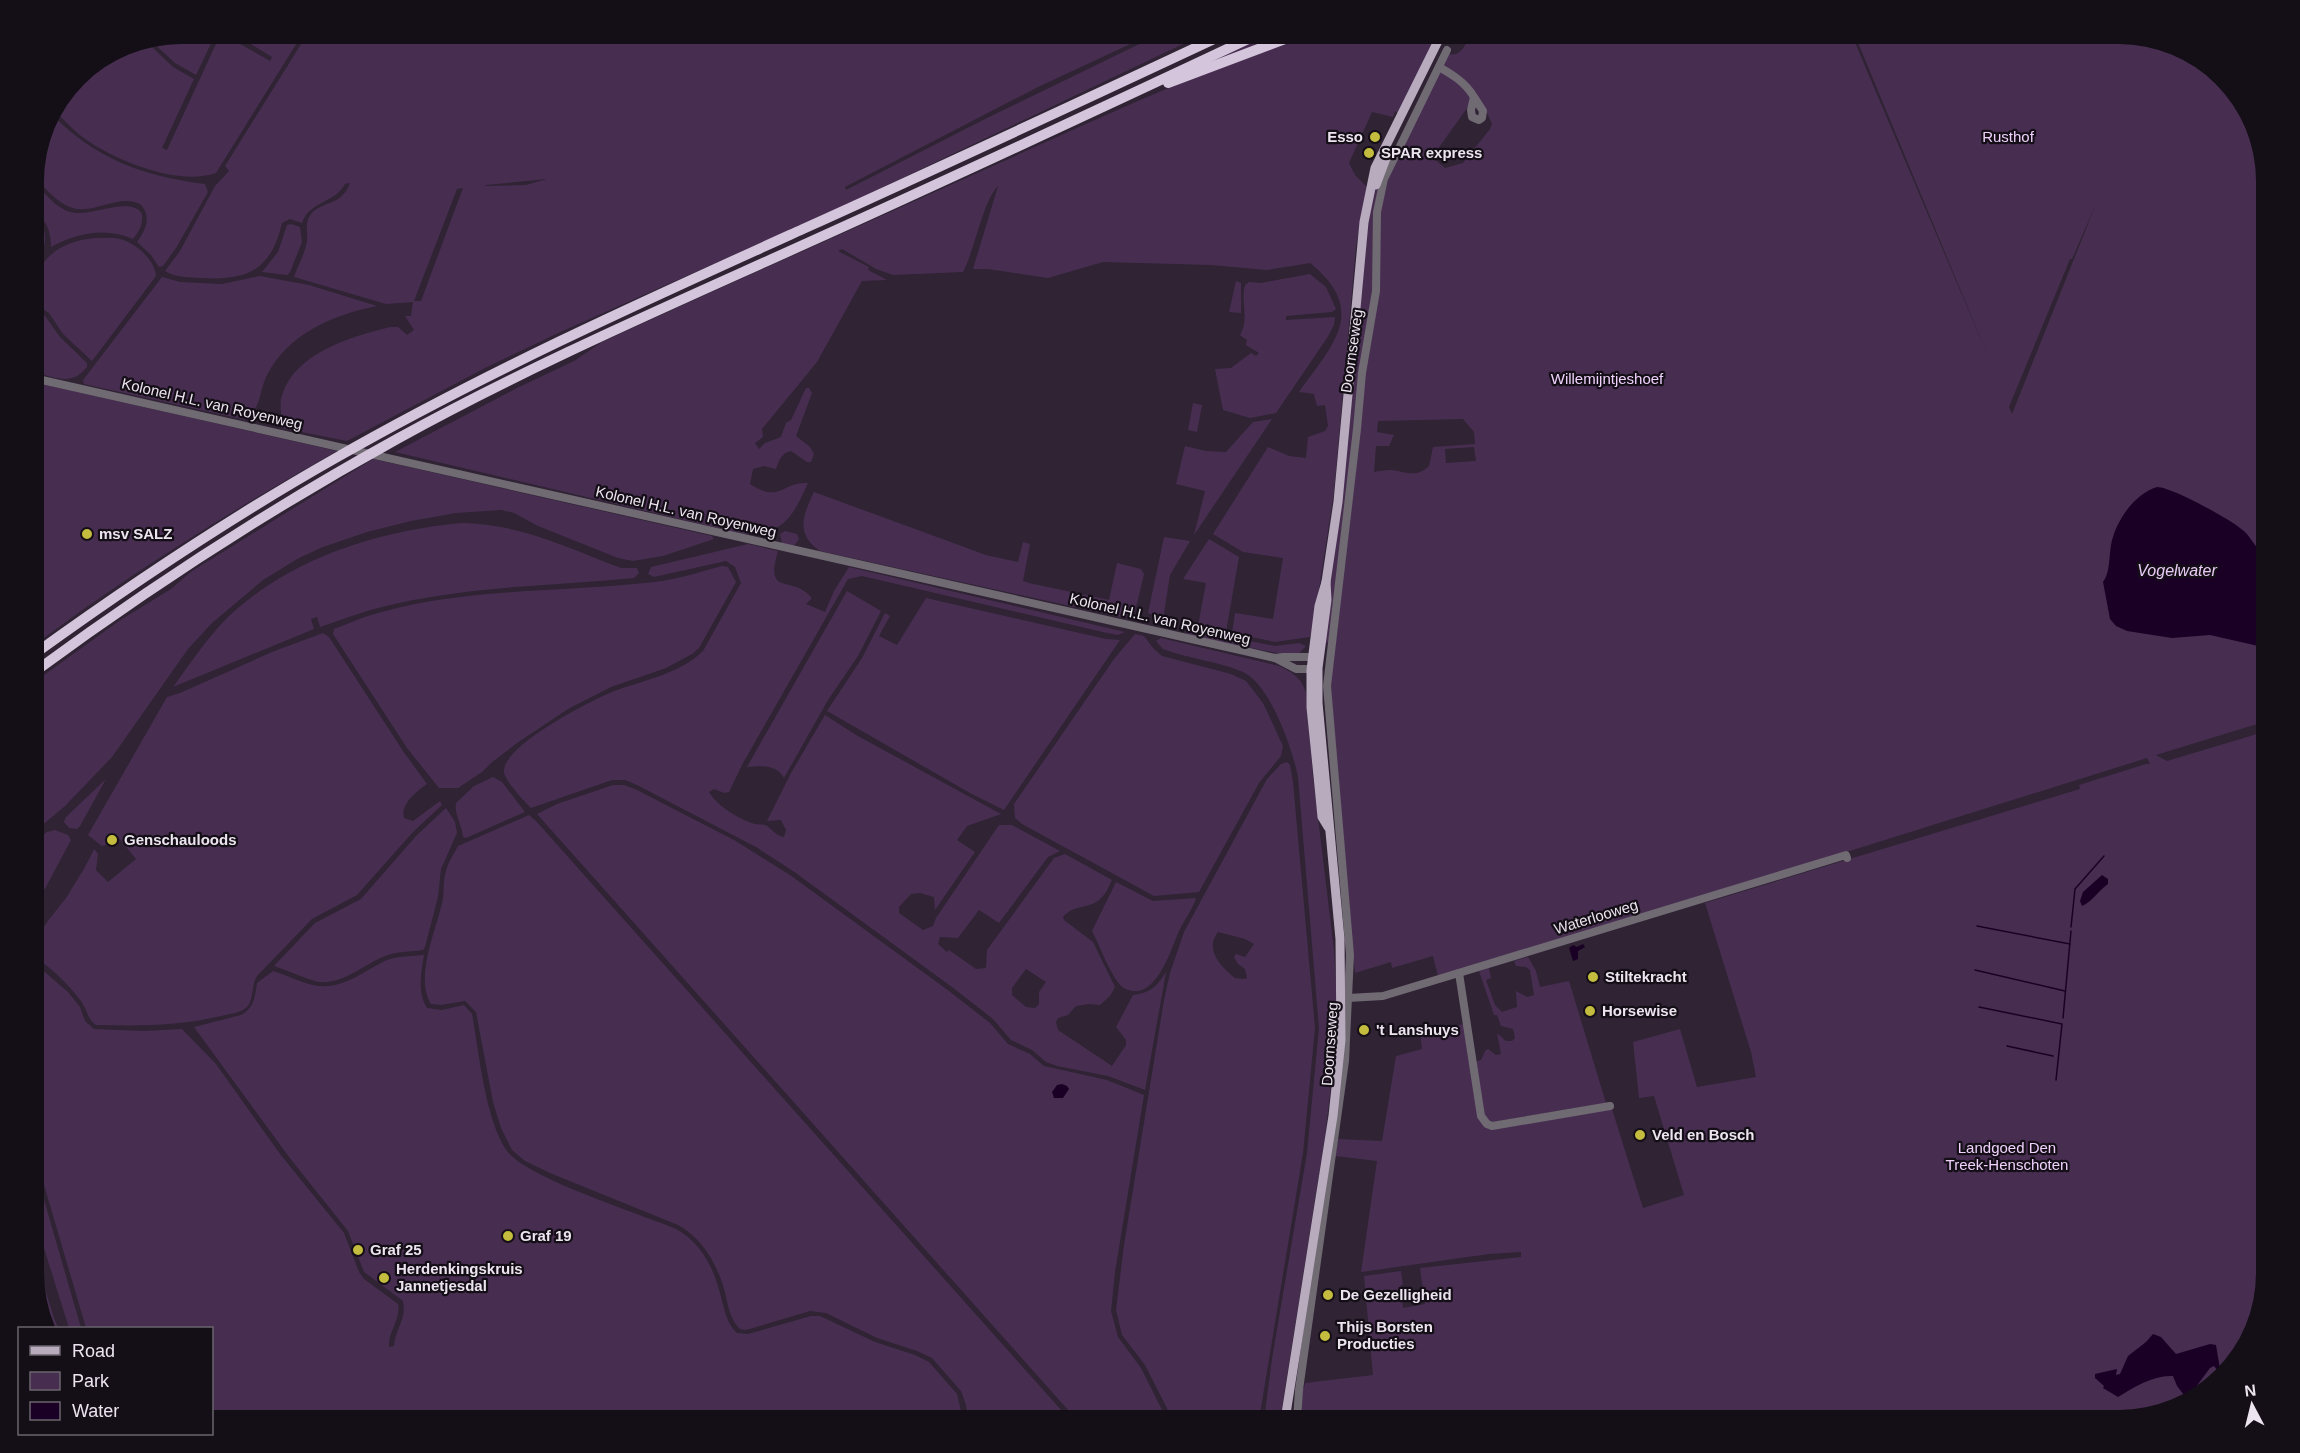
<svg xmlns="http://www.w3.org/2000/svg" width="2300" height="1453" viewBox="0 0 2300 1453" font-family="Arial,sans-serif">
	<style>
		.green { fill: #472e51; fill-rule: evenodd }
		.water { fill: #1b0025 }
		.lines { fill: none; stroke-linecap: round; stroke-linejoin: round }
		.stream { stroke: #1b0025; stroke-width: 1.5 }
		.minor { stroke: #706a73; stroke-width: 8 }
		.major { stroke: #b8abbe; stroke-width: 9 }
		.highway { stroke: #d5c5dc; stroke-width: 10 }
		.poi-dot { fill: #c4bc3e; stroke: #140e16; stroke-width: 2 }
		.labels { text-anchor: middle; stroke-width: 4.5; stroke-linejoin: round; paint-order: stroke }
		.poi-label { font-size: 15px; font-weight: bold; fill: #ece4ef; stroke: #140e16; text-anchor: start }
		.park-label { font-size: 15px; fill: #efd1fc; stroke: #140e16 }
		.street-label { font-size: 15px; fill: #ece4ef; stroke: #140e16 }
		.water-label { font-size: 16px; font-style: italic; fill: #e9cbf6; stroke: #140e16 }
	</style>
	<rect width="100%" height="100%" fill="#2f2334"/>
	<!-- green -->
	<g class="green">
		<polygon points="180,33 216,33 196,75 175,63 149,39"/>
		<path d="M221,33l49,28 2,-4 -39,-24h70l-87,140c-38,13 -96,-11 -128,-32 -13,-9 -23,-20 -34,-31l22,-34 4,-3 -17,27 4,3 23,-36 34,-23 17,-3 9,4 23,22 21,12 -32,69 5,2z"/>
		<path d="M308,33h846l-116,54 -193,100 1,3 141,-72 175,-85h44l-358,171 -292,130 -69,33 -140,74 -66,-13c1,-11 -2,-23 1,-33 14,-43 69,-58 108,-68h8l9,8 7,-5 -9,-14h6l2,-14 -27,2 -92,-27c4,-12 11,-23 13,-36 1,-9 -3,-18 4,-27 12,-14 30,-7 39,-31l-5,1c-11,20 -36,17 -43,39l-12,-4 -8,4c-11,47 -34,58 -81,55 -12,-1 -25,0 -36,-7l15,-20 35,-65 14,-15 -4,-5zM547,179l-21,6 -41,1 1,-1zM463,188l-42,113h-7l43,-112z"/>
		<polygon points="1269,33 1291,33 1205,63"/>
		<path d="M1322,33h117l-41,81 -3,-3 -2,6 -21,-5 -23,51 6,12 12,12 -11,59 -22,246 -18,117 -6,28 -35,5 -43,-9 3,-20 38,6 10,-61 -40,-6 -30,-18 55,-87 21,9 17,2 2,-21 17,-6 3,-5 -3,-21 -8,1 -3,-12 -15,-2c34,-48 70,-81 11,-129l-43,7 -56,-5 -108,-3 -55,16 -60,-9h-15l25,-83c-15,15 -24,66 -35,86l-70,3 -17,-6 -34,-20 -4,2 31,16 -1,3 19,10 -25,1 -45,81 -55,67 1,8 -8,6 4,6 6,-6 16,-6 5,-14 5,-3 15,-32h3l3,5 -16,43 14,11 4,7 -3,8h-4l-16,-11c-10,2 -12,10 -15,18l-12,-3 -11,3 -3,15c30,20 32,-3 58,-1 -15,33 -24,52 -64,51l-349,-82 122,-64 57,-27 28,-19c131,-60 262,-118 393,-177 107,-48 213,-99 327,-132z"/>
		<path d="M1471,33h212l4,4 1,-4h163l139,328 -136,-328h266l81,25 46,49 20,73v541l-111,34 11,6 100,-30v542l-25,81 -49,46 -73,20h-820l2,-32h2l1,-5 68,-8 -9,-99 37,-5 2,14h-2l2,23 22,-4 -5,-36 101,-11v-5l-32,2 -128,18 16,-111 -42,-5 3,-17 44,2 14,-85 26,-7 -2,-16 44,-9 22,102 126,-17 31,99 41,-13 -30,-99 -15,2 -6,-56 47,-13 17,58 59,-10 -5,-25 -46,-149 375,-114 -1,-4 67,-21h4l-3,-6 -377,118 -332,100 -5,-20 -41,12 -1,-6 -36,11 -26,-281 36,-335 10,-45 5,-102 10,-37 51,-103 16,10 13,14v10l-35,49 -2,5 12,10 18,-5 27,-34 2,-5c-4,-12 -22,-41 -32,-49 -4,-3 -12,-6 -17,-9l6,-12c13,3 17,-11 22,-21zM2096,204l-84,210 -3,-7 61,-148h2zM1463,419l11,13 1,12 -42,3 -4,19c-13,13 -24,5 -39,4 -5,0 -11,1 -16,2l2,-26h13l5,-11 -17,-3 1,-11zM1474,447l2,14 -30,2 -1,-14z"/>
		<path d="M51,114c45,45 91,62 154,70l3,8 -32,56 -13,18 -4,1 -8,-12 -14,-13c9,-12 15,-26 3,-38 -22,-11 -47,12 -70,3 -14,-5 -26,-21 -37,-31l11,-53z"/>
		<polygon points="1380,171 1374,273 1330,642 1328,643 1324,642 1363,254 1371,202"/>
		<path d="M33,182c11,10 23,26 37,30 21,6 61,-17 72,2 1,10 -2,16 -9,25 -28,-12 -56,-6 -82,8 0,-18 -5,-26 -18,-38z"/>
		<path d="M33,216c20,17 12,34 0,53z"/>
		<polygon points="291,224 300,227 302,242 290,272 287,275 262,272 278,252 287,225"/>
		<path d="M96,238c8,0 17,-1 24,1 16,4 35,21 36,37l-64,85 -29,-27 -14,-21 -12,-8c1,-9 -4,-14 -4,-23 1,-5 3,-9 6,-13 13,-21 33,-29 57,-31z"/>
		<path d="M1310,274l16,13 10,22 -4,3 -46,4v4l49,-3 -1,8 -7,13 -51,75 -26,5 -27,-8 -8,-41 16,-1 20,-15 5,3 3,-3 -13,-8 1,-5 -7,-5c10,-17 0,-33 5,-50l4,-3 12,1z"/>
		<path d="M260,276l49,9 68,21c-44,9 -88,27 -110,69 -9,19 -4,28 -21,45l-162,-36 -1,-4 79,-103 18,5 42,2z"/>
		<polygon points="1236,281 1241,283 1241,313 1229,312"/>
		<path d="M33,309l12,7 15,21 27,26v4c-16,20 -31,10 -54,5z"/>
		<path d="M33,382l304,69c-105,59 -208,123 -304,195z"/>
		<polygon points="1193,403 1202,405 1197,432 1188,430"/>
		<polygon points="1272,419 1194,535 1205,491 1176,484 1185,446 1206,451 1226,452 1253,422"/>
		<polygon points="373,459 712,536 714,539 663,556 633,561 618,558 538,526 514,513 501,510 456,513 411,521 367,532 323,547 299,558 263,580 212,623 188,649 112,757 65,806 33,833 33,683 119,621 171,589 192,571"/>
		<path d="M814,492l172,63 32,7 5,-20 7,2 -7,37 6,2 80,17 8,-37 24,6 3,5 -9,38 -10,6 -305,-67c-25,-17 -17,-36 -6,-59z"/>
		<path d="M461,523c60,1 105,24 160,45h16l2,5 -5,5c-83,8 -170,8 -252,29 -21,5 -41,13 -62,20l-3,-10 -6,2 3,10 -141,58c17,-23 34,-49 54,-69 63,-60 150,-87 234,-95z"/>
		<polygon points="785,531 797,534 799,539 794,546 782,543 780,534"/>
		<polygon points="1164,537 1190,541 1170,575 1163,619 1148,613"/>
		<polygon points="1209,539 1239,557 1226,632 1198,626 1206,583 1183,579"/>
		<path d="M748,544l30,7c-14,47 14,23 34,47l-6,6 19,8 9,-21 15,-24 276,65 -7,3 -11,-2 -245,-57 -14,3 -105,184 -14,29 -5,1 -10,-4 -5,3c8,14 31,28 46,32 3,1 6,0 10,1 7,3 10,11 19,12l2,-7 -5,-10 -14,1 24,-48 34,-58 31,20 145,79 -34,12 -10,14 18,12 -40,58 -1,-13 -14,-4 -9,1 -12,13v6l24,17 10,-4 3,-8 63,-93h13l48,26 -12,6 -49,66 -20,-13 -21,28 -18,-1 -2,7 9,8 2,-2 27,19 10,-1 1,-18 67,-92 11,-4 47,26c-3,5 -5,13 -10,17 -11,13 -27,6 -39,20l1,3 29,22 22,45 -5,9 -10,9 -11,-1 -13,2 -8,9 -10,3 -2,4 2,8 54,36 14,-21v-5l-10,-13 17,-32c18,-2 24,-9 33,-23l-21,118 -37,-14 -51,-10 -11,-4 -14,-12 -21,-10 -18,-21 -41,-32 -159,-116 -37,-24 -119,-62 -12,-5h-13l-81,28c-7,-7 -26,-27 -27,-36 -2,-26 86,-71 108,-80 31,-12 66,-17 91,-41l38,-68 -6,-16 -9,-6 -72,16 -6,-3 3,-7zM1026,969l20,13 -7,10v12l-4,4 -9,-1 -14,-12v-7z"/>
		<path d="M722,566l6,1 8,15 -37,66 -7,6 -26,14 -55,19 -43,22 -51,34 -26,20 -9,9 -24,16h-19l-32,-40 -74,-114 1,-5c16,-6 31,-13 48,-17 85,-24 185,-20 273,-30 23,-3 45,-10 67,-16z"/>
		<path d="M847,591l34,20 -23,45 -30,44 -44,78c-8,-14 -23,-12 -37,-11z"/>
		<polygon points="926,598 1106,639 1120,640 1004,810 970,793 827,711 862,658 885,613 890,616 879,636 897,645"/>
		<polygon points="1186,628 1275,646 1299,643 1306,646 1299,653 1282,654 1187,635"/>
		<path d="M323,633l6,4 74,114 24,33c-10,7 -27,20 -23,34l9,3 27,-20 2,4 -29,27 -56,63 -45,24 -55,57c-6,9 -3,24 -10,31 -6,6 -18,7 -26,9 -42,10 -82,10 -125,9 -9,-6 -9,-16 -15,-24 -13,-17 -29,-33 -48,-45 0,-23 23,-43 35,-61 9,-15 19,-30 26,-46l4,5 -2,16 12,12 28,-23 -18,-22 -13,2 1,6 -4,1 -14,-11 79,-138 13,-4 92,-41z"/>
		<polygon points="1135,634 1144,636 1153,648 1162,656 1231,674 1246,681 1263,703 1283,746 1281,756 1259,783 1199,892 1154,896 1022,824 1015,818 1014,804 1114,659"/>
		<path d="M1161,638l118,28c13,6 23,12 27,27l7,84 21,173 3,56 -3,53 -9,78 -45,283h-16l8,-61 35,-206 12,-125 -21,-251c-5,-27 -28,-93 -55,-105 -25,-11 -54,-13 -80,-23l-7,-8z"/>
		<path d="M1287,762l3,3 3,17 22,246 -12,125 -44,267h-86l-28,-55 -23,-30 -6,-25 8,-65 40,-245 6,-27 14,-41 83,-153 14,-15zM1218,932l27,7 9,5 -9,13 -9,-3 -2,3 4,7 7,5 2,9 -2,1 -10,-1c-14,-11 -31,-29 -17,-46z"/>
		<path d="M493,777l9,5 23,30 -59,26 -3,-1c-1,-12 -9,-23 -7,-34l18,-17z"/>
		<polygon points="106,779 80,826 77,829 69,828 64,822 66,817"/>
		<polygon points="613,785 624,785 635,789 734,840 790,875 949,991 990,1023 1008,1044 1030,1054 1044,1066 1107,1080 1144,1095 1115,1272 1111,1311 1118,1337 1141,1368 1167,1420 1077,1420 537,814 557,804"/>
		<path d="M446,808l9,14 2,11 -16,36 -3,28 -13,50 -2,3c-13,2 -26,1 -38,6 -22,9 -41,28 -66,26 -10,-2 -33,-12 -45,-16l41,-43 46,-24 55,-63z"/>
		<path d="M529,815l7,6 534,599h-102l-2,-15 -5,-14 -29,-33 -15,-7 -40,-13 -51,-25 -16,-2 -64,19 -6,-1c-11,-10 -12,-26 -16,-40 -7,-25 -22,-51 -46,-64l-128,-52 -25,-12 -13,-11 -11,-22 -8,-26 -17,-90 -11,-11 -24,4 -10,-1c-17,-26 6,-76 12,-105 1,-9 0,-19 3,-28 2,-9 8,-17 12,-25z"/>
		<polygon points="55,830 68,835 71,840 33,911 33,843 47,832"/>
		<path d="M1116,882l37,19 43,-3c-3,11 -12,22 -17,33 -8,18 -24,74 -55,57 -11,-6 -25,-44 -32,-57z"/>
		<path d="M424,955c-3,18 -7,36 3,53l15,2 22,-5 8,9c7,37 13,106 35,137 19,27 134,63 169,78 23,12 37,37 43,61 5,15 6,32 18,43l11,1 63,-18h9l55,26 40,13 14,7 28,32 6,26h-751v-92h-126l-46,-157 -7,-40v-169l35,30 12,15 5,14 9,8 50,2 38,-2 34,35 64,90 64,79 15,39 5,7 34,25c3,16 -10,27 -9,43l5,-1c1,-17 13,-27 9,-45l-39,-29 -16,-41 -59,-74 -95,-130 47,-12c13,-7 14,-18 16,-32l16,-12c17,5 36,17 54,15 22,-1 40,-17 60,-26 11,-4 25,-4 37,-5z"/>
		<polygon points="1528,957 1536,971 1540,987 1569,981 1606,1103 1493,1122 1485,1121 1474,1062 1481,1060 1485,1051 1488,1049 1496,1055 1501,1054 1497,1033 1506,1041 1512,1041 1515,1038 1513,1029 1501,1026 1497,1015 1494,1015 1479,971 1489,968 1491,978 1486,980 1495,1005 1502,1012 1517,1007 1516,991 1527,997 1534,995 1530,970 1526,967 1516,966 1514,961"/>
		<polygon points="33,1161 36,1172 81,1328 69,1328 33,1213"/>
		<polygon points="33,1251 54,1318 58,1328 47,1328 33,1282"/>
	</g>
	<!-- water -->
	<g class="water">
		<path d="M2157,487c15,0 77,34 88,45 7,7 12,19 22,23v93l-57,-13 -38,3 -45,-7 -11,-5 -6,-7 -7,-37c7,-9 6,-25 8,-37 4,-23 23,-51 46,-58z"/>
		<path d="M2102,875l6,4v5c-10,7 -15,17 -26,22l-2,-5 3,-9z"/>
		<polygon points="1583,944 1585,947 1578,951 1578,959 1573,961 1569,948 1573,945 1577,947"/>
		<polygon points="1062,1084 1067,1086 1069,1089 1063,1098 1054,1098 1052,1092 1057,1085"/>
		<path d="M2153,1334l8,3 15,17 34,-10 6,1 5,30 -7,-9 -4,2 -23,31 -10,-13 -4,-10c-20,-1 -39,11 -55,21l-15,-9 1,-2 -9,-8v-4l22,-5 -1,6 4,-1 8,-18 18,-14z"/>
	</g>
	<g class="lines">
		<!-- stream -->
		<g class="stream">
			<polyline points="1977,926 2070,944"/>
			<polyline points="2071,927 2075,889 2104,856"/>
			<polyline points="1975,970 2065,991"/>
			<polyline points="1979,1007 2062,1024 2056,1080"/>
			<polyline points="2063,1018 2071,931"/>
			<polyline points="2007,1046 2053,1056"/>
		</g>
		<!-- minor -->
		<g class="minor">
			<path d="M1439,67c14,8 26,15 35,30l-3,13 1,7 7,3 3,-2 1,-7 -9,-14"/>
			<polyline points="33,378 1249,652 1275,658 1296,669 1315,669"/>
			<polyline points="1275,658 1283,657 1312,657 1314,662"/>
			<polyline points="1459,973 1481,1116 1487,1124 1492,1126 1610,1106"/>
			<polyline points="1348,998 1383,996 1846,855 1847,858"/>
			<polyline points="1297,1420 1299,1390 1345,1061 1350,955 1327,686 1357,429 1362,373 1376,291 1377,212 1384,179 1447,50"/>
		</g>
		<!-- major -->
		<g class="major">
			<polyline points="1376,185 1388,153"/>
			<polyline points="1328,827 1322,817 1318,776 1311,707 1311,670 1319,606 1326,582 1338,502 1364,222 1375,168 1442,33"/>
			<polyline points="1285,1420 1333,1116 1341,1040 1340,939 1318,703 1318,668 1327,600 1326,582"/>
		</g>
		<!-- highway -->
		<g class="highway">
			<polyline points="1439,33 1440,36"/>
			<polyline points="1168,83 1301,33"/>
			<path d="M33,655c97,-70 197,-137 301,-196 152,-87 310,-158 469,-230 142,-64 283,-130 424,-196"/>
			<path d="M33,673c117,-86 237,-164 364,-234 132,-73 271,-133 408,-195 153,-69 305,-140 456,-211"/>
		</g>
	</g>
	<!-- markers -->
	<g class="poi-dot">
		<circle cx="1375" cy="137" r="6"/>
		<circle cx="1369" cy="153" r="6"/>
		<circle cx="87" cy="534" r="6"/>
		<circle cx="112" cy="840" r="6"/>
		<circle cx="1593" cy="977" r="6"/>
		<circle cx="1590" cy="1011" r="6"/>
		<circle cx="1364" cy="1030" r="6"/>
		<circle cx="1640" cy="1135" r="6"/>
		<circle cx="508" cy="1236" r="6"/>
		<circle cx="358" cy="1250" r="6"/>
		<circle cx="384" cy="1278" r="6"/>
		<circle cx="1328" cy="1295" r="6"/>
		<circle cx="1325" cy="1336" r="6"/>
	</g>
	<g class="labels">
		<!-- poi labels -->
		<g class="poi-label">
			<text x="1363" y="142" text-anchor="end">Esso</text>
			<text x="1381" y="158">SPAR express</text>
			<text x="99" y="539">msv SALZ</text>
			<text x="124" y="845">Genschauloods</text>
			<text x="1605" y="982">Stiltekracht</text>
			<text x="1602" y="1016">Horsewise</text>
			<text x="1376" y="1035">'t Lanshuys</text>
			<text x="1652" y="1140">Veld en Bosch</text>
			<text x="520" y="1241">Graf 19</text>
			<text x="370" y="1255">Graf 25</text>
			<text x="396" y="1274">Herdenkingskruis<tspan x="396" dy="17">Jannetjesdal</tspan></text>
			<text x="1340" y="1300">De Gezelligheid</text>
			<text x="1337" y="1332">Thijs Borsten<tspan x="1337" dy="17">Producties</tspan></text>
		</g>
		<!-- park labels -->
		<g class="park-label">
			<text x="2008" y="142">Rusthof</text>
			<text x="1607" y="384">Willemijntjeshoef</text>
			<text x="2007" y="1153">Landgoed Den<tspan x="2007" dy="17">Treek-Henschoten</tspan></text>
		</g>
		<!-- street labels -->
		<g class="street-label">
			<text transform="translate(1352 351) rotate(-82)" y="5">Doornseweg</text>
			<text transform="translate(212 404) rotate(13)" y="5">Kolonel H.L. van Royenweg</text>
			<text transform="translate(686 512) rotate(13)" y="5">Kolonel H.L. van Royenweg</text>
			<text transform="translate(1160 619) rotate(13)" y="5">Kolonel H.L. van Royenweg</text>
			<text transform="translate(1596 917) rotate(-17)" y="5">Waterlooweg</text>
			<text transform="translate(1330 1044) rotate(-86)" y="5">Doornseweg</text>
		</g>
		<!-- water labels -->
		<g class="water-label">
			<text x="2177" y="576">Vogelwater</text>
		</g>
	</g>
	<!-- crop -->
	<path d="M0 0H2300V1453H0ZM181 44H2119A137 137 0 0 1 2256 181V1273A137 137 0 0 1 2119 1410H181A137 137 0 0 1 44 1273V181A137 137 0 0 1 181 44Z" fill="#140e16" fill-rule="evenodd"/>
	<!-- legend -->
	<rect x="18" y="1327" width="195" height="108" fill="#140e16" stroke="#6a646d" stroke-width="1.5"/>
	<rect x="30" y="1346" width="30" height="9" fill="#b8abbe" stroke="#6a646d" stroke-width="1.5"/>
	<text x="72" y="1357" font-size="18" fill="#ece4ef">Road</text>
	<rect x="30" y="1372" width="30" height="18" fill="#472e51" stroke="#6a646d" stroke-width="1.5"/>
	<text x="72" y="1387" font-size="18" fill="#ece4ef">Park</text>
	<rect x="30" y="1402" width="30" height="18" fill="#1b0025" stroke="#6a646d" stroke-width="1.5"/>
	<text x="72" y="1417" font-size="18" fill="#ece4ef">Water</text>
	<!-- north arrow -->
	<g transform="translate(2252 1405) rotate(353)" stroke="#140e16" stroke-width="4.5" paint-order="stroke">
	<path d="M0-4.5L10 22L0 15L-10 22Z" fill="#ece4ef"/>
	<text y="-9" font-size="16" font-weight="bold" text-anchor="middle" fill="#ece4ef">N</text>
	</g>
</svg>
